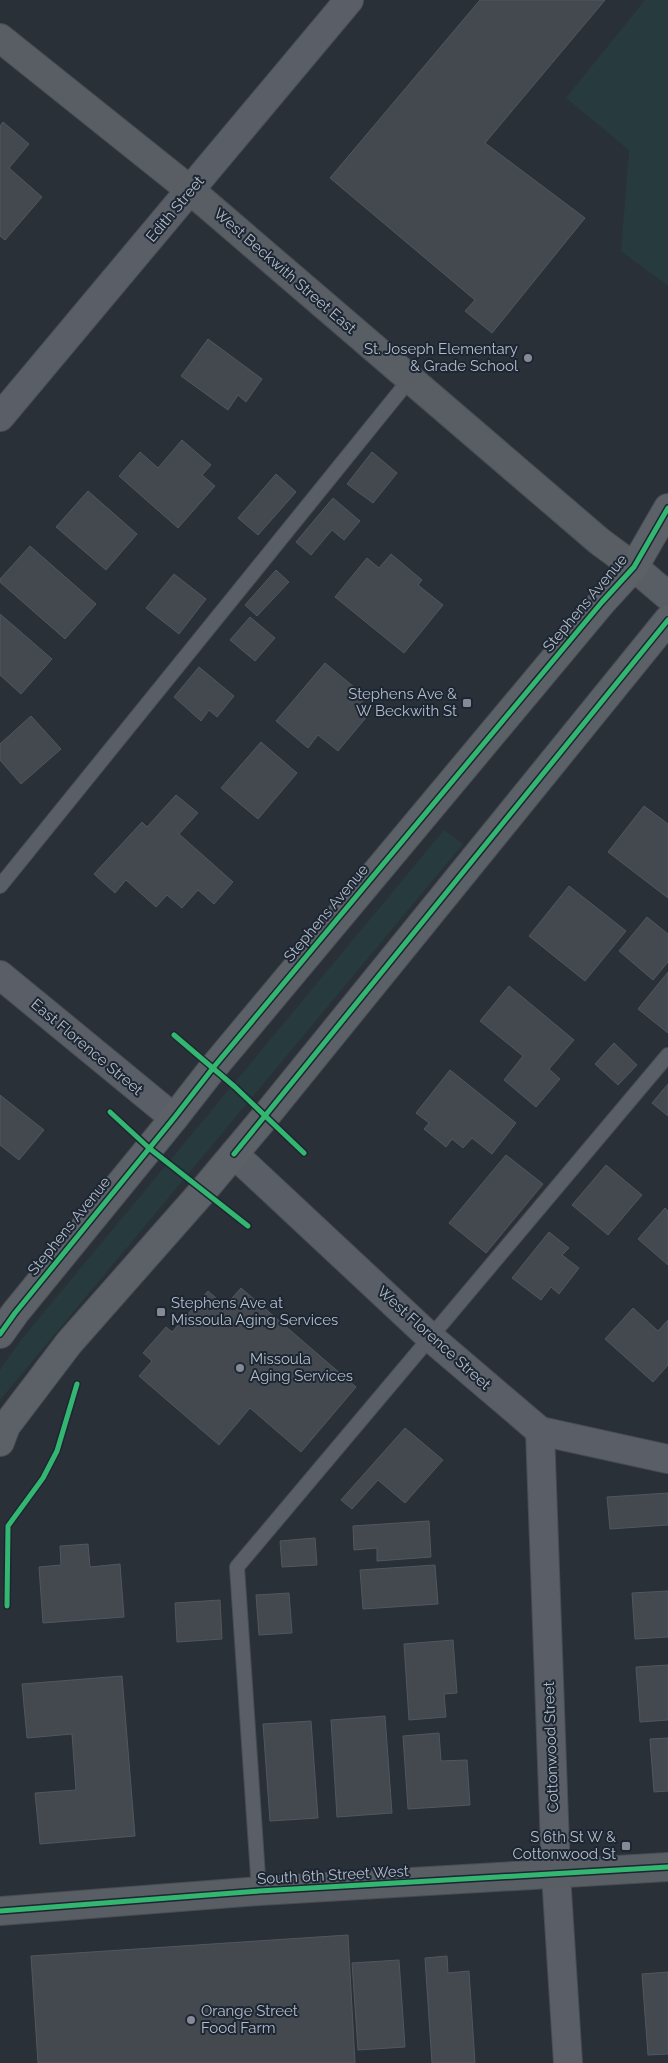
<svg xmlns="http://www.w3.org/2000/svg" width="668" height="2063" viewBox="0 0 668 2063" font-family="Raleway,sans-serif">
	<style>
		.green { fill: #273a3e }
		.building { fill: #444950; stroke: #52575f }
		.lines { fill: none; stroke-linecap: round; stroke-linejoin: round }
		.lane-casing { stroke: #484c53; stroke-width: 16 }
		.street-casing { stroke: #484c53; stroke-width: 30 }
		.secondary-casing { stroke: #484c53; stroke-width: 30 }
		.primary-casing { stroke: #484c55; stroke-width: 30 }
		.lane { stroke: #5a5e66; stroke-width: 14 }
		.street { stroke: #5a5e66; stroke-width: 28 }
		.secondary { stroke: #595d64; stroke-width: 28 }
		.primary { stroke: #5c6168; stroke-width: 28 }
		.cycleway-casing { stroke: #1d2633; stroke-width: 8 }
		.cycleway { stroke: #33b770; stroke-width: 5 }
		.poi-dot { fill: #848b96; stroke: #1d2633; stroke-width: 2 }
		.labels { text-anchor: middle; stroke-width: 4; stroke-linejoin: round; paint-order: stroke }
		.street-label { font-size: 15px; fill: #b4bcc9; stroke: #1d2633 }
		.poi-label { font-size: 15px; fill: #b4bcc9; stroke: #1d2633; text-anchor: end }
	</style>
	<rect width="100%" height="100%" fill="#2a3038"/>
	<!-- green -->
	<g class="green">
		<polygon points="645,0 668,0 668,286 621,251 629,150 566,98"/>
		<polygon points="444,830 463,844 0,1400 0,1370 21,1340"/>
	</g>
	<!-- building -->
	<g class="building">
		<polygon points="480,0 605,0 485,143 585,218 492,333 465,311 475,300 330,178"/>
		<polygon points="3,122 29,144 9,168 42,197 5,240 0,236 0,126"/>
		<polygon points="208,339 262,379 246,402 238,395 228,410 181,376"/>
		<polygon points="182,440 211,465 202,475 215,486 178,528 119,476 140,452 158,468"/>
		<polygon points="372,452 397,473 373,503 347,484"/>
		<polygon points="276,474 296,492 258,535 238,518"/>
		<polygon points="88,491 137,534 106,570 56,527"/>
		<polygon points="333,498 360,521 344,540 332,530 311,555 296,542"/>
		<polygon points="30,546 96,604 65,639 0,582 0,579"/>
		<polygon points="391,554 422,580 418,585 443,605 404,653 335,597 367,558 379,568"/>
		<polygon points="276,570 289,582 257,616 245,605"/>
		<polygon points="174,574 206,599 179,634 146,608"/>
		<polygon points="0,614 52,659 21,694 0,675"/>
		<polygon points="250,617 275,638 255,661 230,640"/>
		<polygon points="325,663 366,697 358,706 369,714 338,751 318,735 308,748 276,721"/>
		<polygon points="199,667 234,696 217,717 209,710 201,721 174,697"/>
		<polygon points="31,716 61,749 21,784 0,760 0,744"/>
		<polygon points="261,742 297,773 258,819 221,788"/>
		<polygon points="176,795 198,813 179,834 233,882 214,904 198,890 182,908 167,895 156,907 126,880 115,893 94,874 142,822 147,827"/>
		<polygon points="644,806 668,824 668,898 608,852"/>
		<polygon points="569,886 626,931 585,981 529,936"/>
		<polygon points="647,917 668,934 668,962 653,980 619,951"/>
		<polygon points="668,972 668,1033 638,1009"/>
		<polygon points="509,986 574,1040 549,1069 560,1079 536,1107 504,1080 523,1056 480,1021"/>
		<polygon points="614,1043 637,1065 618,1085 595,1064"/>
		<polygon points="450,1070 516,1123 492,1154 472,1138 463,1148 452,1139 446,1147 424,1129 429,1123 416,1113"/>
		<polygon points="668,1084 668,1116 652,1103"/>
		<polygon points="0,1095 44,1130 19,1160 0,1145"/>
		<polygon points="506,1155 543,1184 486,1253 449,1223"/>
		<polygon points="606,1165 642,1195 608,1235 572,1205"/>
		<polygon points="665,1208 668,1211 668,1265 638,1239"/>
		<polygon points="549,1232 569,1248 562,1255 579,1268 559,1294 551,1287 541,1300 512,1278"/>
		<polygon points="241,1288 356,1387 301,1452 250,1408 219,1445 139,1376 152,1361 143,1353 166,1327 172,1332 208,1291 225,1306"/>
		<polygon points="633,1308 658,1331 668,1320 668,1365 653,1382 605,1339"/>
		<polygon points="405,1428 443,1460 405,1503 378,1480 352,1509 341,1500"/>
		<polygon points="668,1493 668,1525 610,1529 607,1497"/>
		<polygon points="429,1521 431,1557 377,1561 377,1548 354,1550 353,1526"/>
		<polygon points="315,1538 317,1565 282,1567 280,1541"/>
		<polygon points="88,1544 90,1567 120,1564 124,1617 43,1623 39,1567 61,1565 60,1546"/>
		<polygon points="435,1565 438,1604 363,1609 360,1570"/>
		<polygon points="668,1591 668,1637 635,1639 632,1593"/>
		<polygon points="289,1593 292,1633 259,1635 256,1595"/>
		<polygon points="220,1600 222,1639 177,1642 175,1603"/>
		<polygon points="453,1640 457,1693 444,1694 446,1717 409,1720 404,1644"/>
		<polygon points="668,1665 668,1720 640,1722 636,1667"/>
		<polygon points="122,1676 135,1836 40,1844 35,1793 76,1790 72,1734 27,1738 22,1684"/>
		<polygon points="385,1716 392,1813 337,1817 331,1720"/>
		<polygon points="311,1721 318,1818 270,1821 263,1724"/>
		<polygon points="439,1733 441,1761 467,1760 470,1805 408,1809 403,1736"/>
		<polygon points="668,1738 668,1791 654,1792 650,1739"/>
		<polygon points="348,1935 355,2063 38,2063 31,1956"/>
		<polygon points="447,1956 448,1973 469,1971 475,2063 432,2063 425,1958"/>
		<polygon points="399,1960 405,2047 358,2050 352,1963"/>
		<polygon points="668,1972 668,2054 648,2055 642,1974"/>
	</g>
	<g class="lines">
		<defs>
			<g id="lane">
				<polyline points="0,886 410,379"/>
				<polyline points="259,1891 237,1567 668,1055"/>
			</g>
			<g id="street">
				<polyline points="0,417 349,0"/>
				<polyline points="0,975 174,1118"/>
				<polyline points="234,1154 431,1338 540,1431 668,1459"/>
				<polyline points="540,1431 556,1875 568,2063"/>
			</g>
			<g id="secondary">
				<polyline points="0,38 190,190 599,541 634,567 668,596"/>
				<polyline points="0,1911 259,1891 668,1867"/>
			</g>
			<g id="primary">
				<polyline points="0,1334 15,1313 174,1118 213,1068 602,602 634,567 668,508"/>
				<polyline points="0,1442 6,1426 69,1343 203,1191 265,1117 668,620"/>
			</g>
		</defs>
		<!-- lane casing -->
		<use href="#lane" class="lane-casing"/>
		<!-- street casing -->
		<use href="#street" class="street-casing"/>
		<!-- secondary casing -->
		<use href="#secondary" class="secondary-casing"/>
		<!-- primary casing -->
		<use href="#primary" class="primary-casing"/>
		<!-- lane -->
		<use href="#lane" class="lane"/>
		<!-- street -->
		<use href="#street" class="street"/>
		<!-- secondary -->
		<use href="#secondary" class="secondary"/>
		<!-- primary -->
		<use href="#primary" class="primary"/>
		<defs>
			<g id="cycleway">
				<polyline points="174,1035 235,1087 304,1153"/>
				<polyline points="110,1112 149,1148 248,1226"/>
				<polyline points="234,1154 668,620"/>
				<polyline points="0,1334 15,1313 174,1118 213,1068 602,602 634,567 668,508"/>
				<polyline points="7,1606 8,1526 43,1478 57,1451 77,1384"/>
				<polyline points="0,1911 259,1891 668,1867"/>
			</g>
		</defs>
		<!-- cycleway casing -->
		<use href="#cycleway" class="cycleway-casing"/>
		<!-- cycleway -->
		<use href="#cycleway" class="cycleway"/>
	</g>
	<!-- markers -->
	<g class="poi-dot">
		<circle cx="528" cy="358" r="5"/>
		<rect x="462" y="698" width="10" height="10" rx="2.5"/>
		<rect x="156" y="1307" width="10" height="10" rx="2.5"/>
		<circle cx="240" cy="1368" r="5"/>
		<rect x="621" y="1841" width="10" height="10" rx="2.5"/>
		<circle cx="191" cy="2020" r="5"/>
	</g>
	<g class="labels">
		<!-- street labels -->
		<g class="street-label">
			<text transform="translate(175 209) rotate(-50)" y="5">Edith Street</text>
			<text transform="translate(285 271) rotate(41)" y="5">West Beckwith Street East</text>
			<text transform="translate(585 603) rotate(-50)" y="5">Stephens Avenue</text>
			<text transform="translate(326 913) rotate(-50)" y="5">Stephens Avenue</text>
			<text transform="translate(87 1047) rotate(40)" y="5">East Florence Street</text>
			<text transform="translate(69 1226) rotate(-51)" y="5">Stephens Avenue</text>
			<text transform="translate(434 1338) rotate(42)" y="5">West Florence Street</text>
			<text transform="translate(551 1747) rotate(-92)" y="5">Cottonwood Street</text>
			<text transform="translate(333 1875) rotate(-3)" y="5">South 6th Street West</text>
		</g>
		<!-- poi labels -->
		<g class="poi-label">
			<text x="518" y="354">St. Joseph Elementary<tspan x="518" dy="17">&amp; Grade School</tspan></text>
			<text x="457" y="699">Stephens Ave &amp;<tspan x="457" dy="17">W Beckwith St</tspan></text>
			<text x="171" y="1308" text-anchor="start">Stephens Ave at<tspan x="171" dy="17">Missoula Aging Services</tspan></text>
			<text x="250" y="1364" text-anchor="start">Missoula<tspan x="250" dy="17">Aging Services</tspan></text>
			<text x="616" y="1842">S 6th St W &amp;<tspan x="616" dy="17">Cottonwood St</tspan></text>
			<text x="201" y="2016" text-anchor="start">Orange Street<tspan x="201" dy="17">Food Farm</tspan></text>
		</g>
	</g>
</svg>
